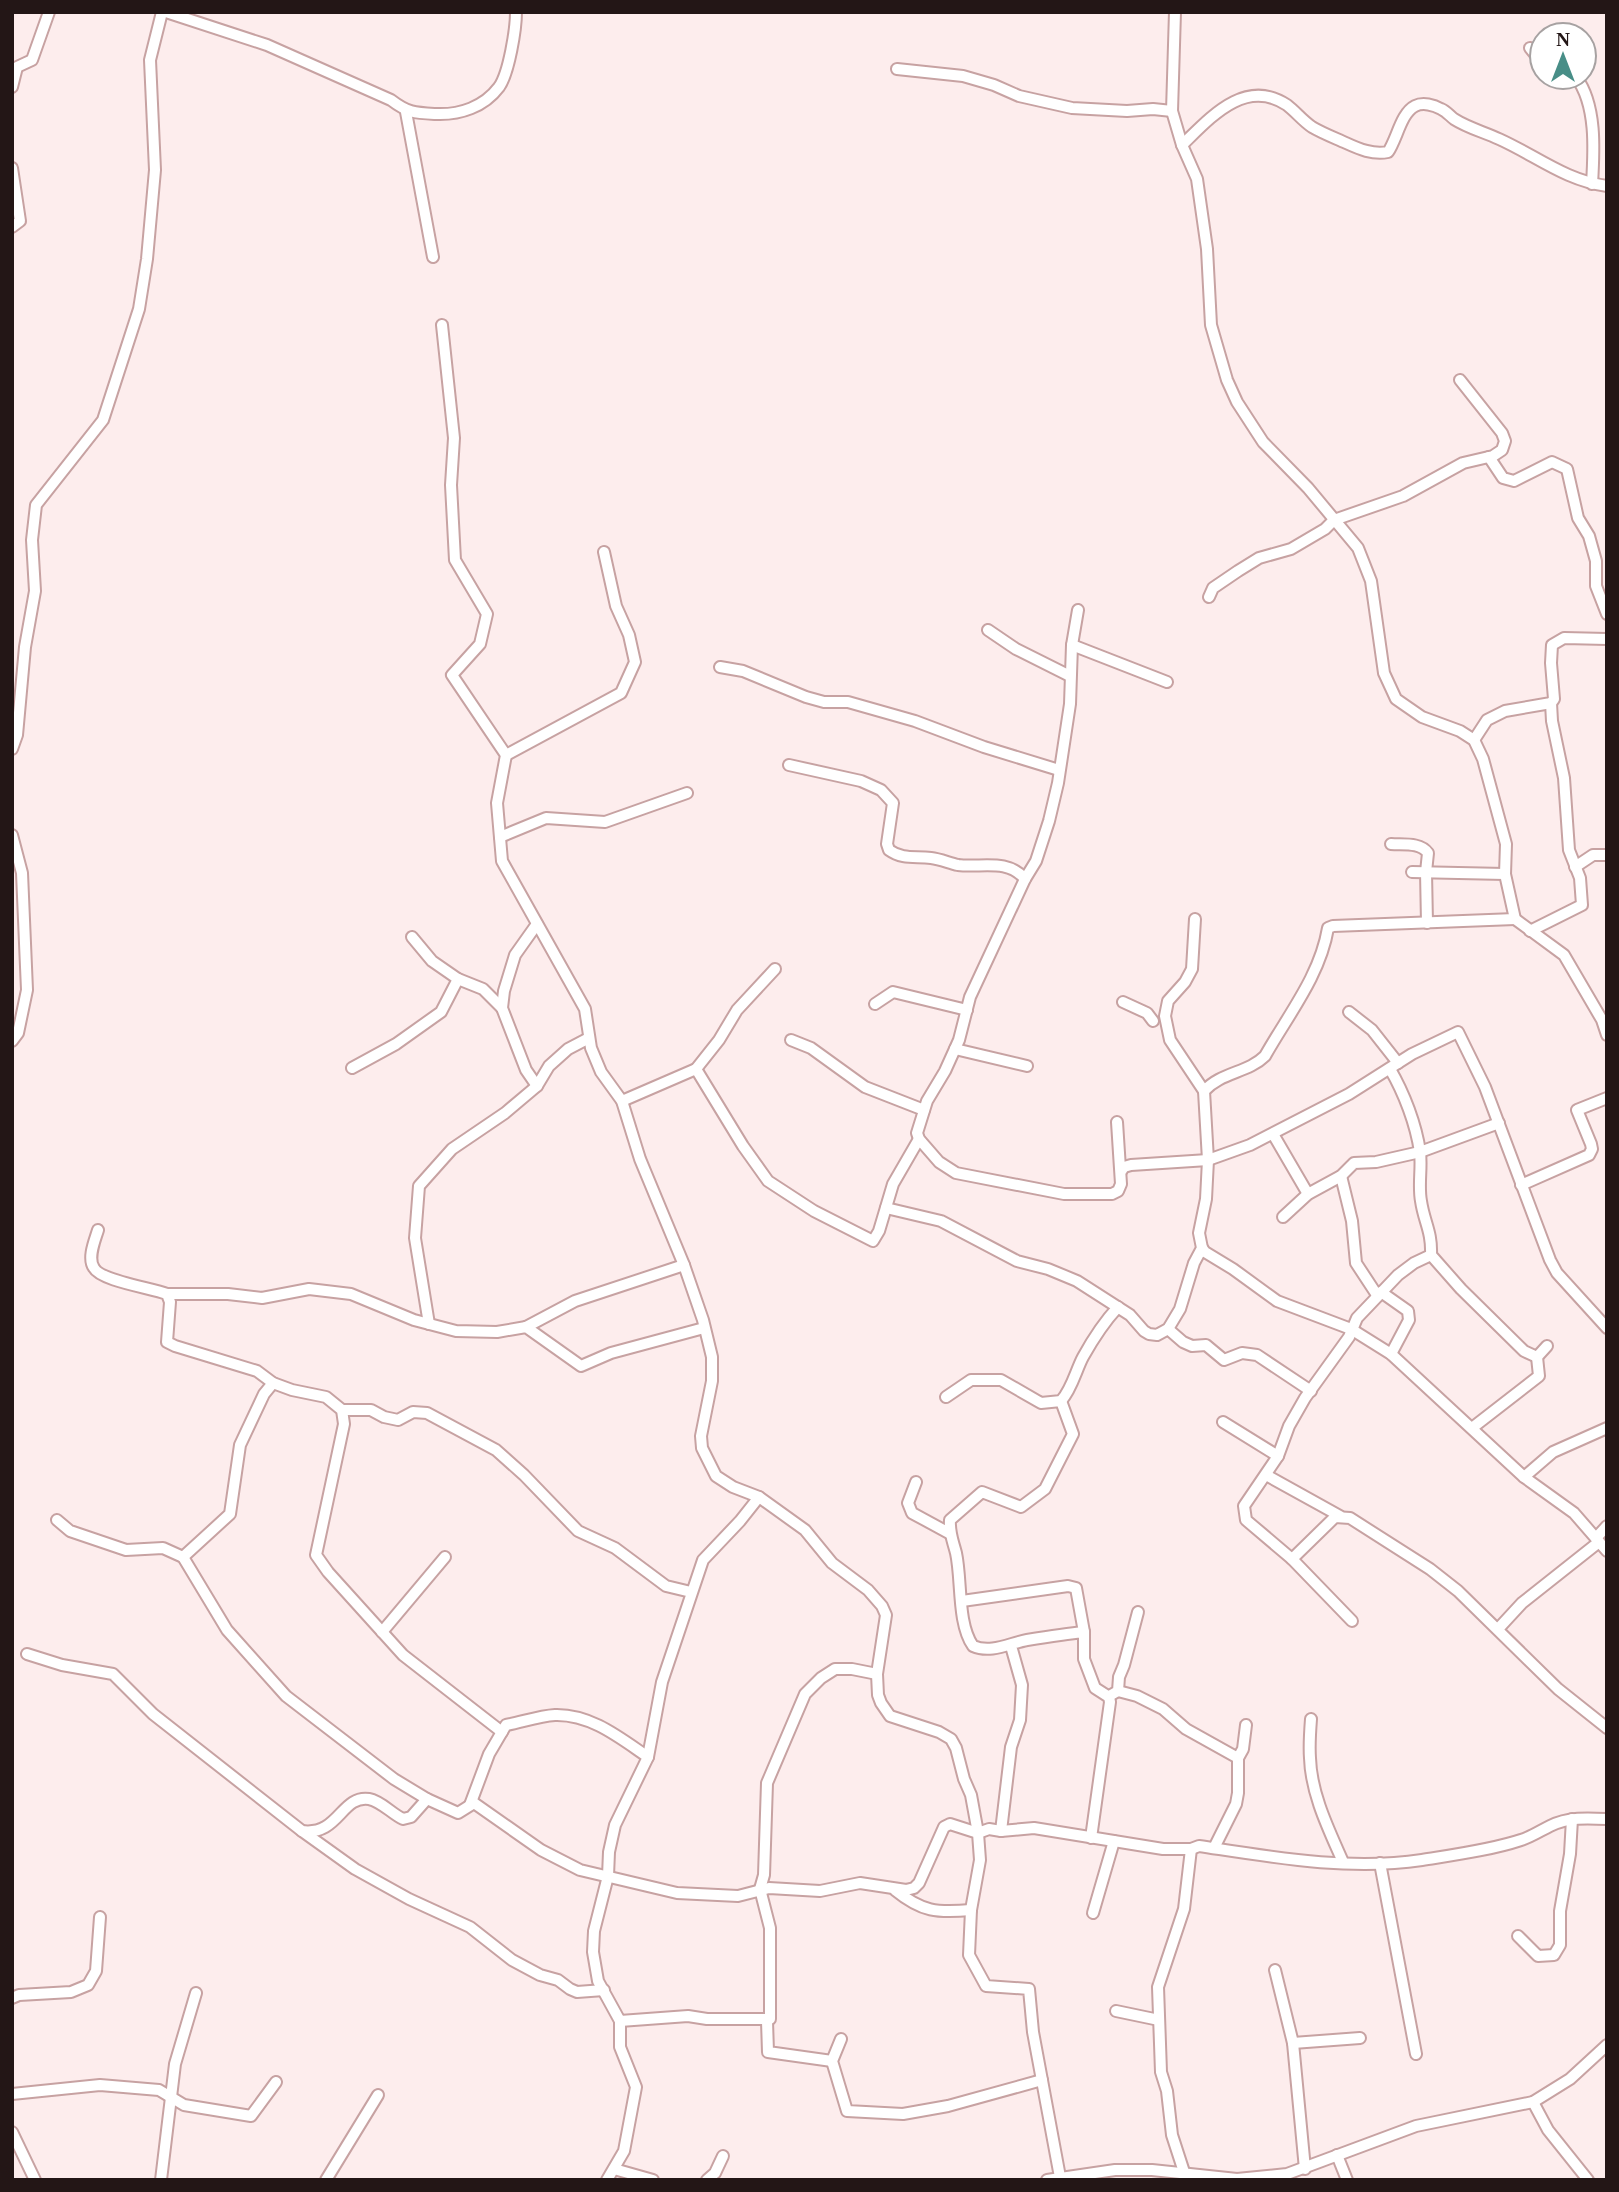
<svg xmlns="http://www.w3.org/2000/svg" width="1619" height="2192" viewBox="0 0 1619 2192" font-family="Georgia,serif">
	<style>
		.lines { fill: none; stroke-linecap: round; stroke-linejoin: round }
		.minor-casing { stroke: #c7a2a2; stroke-width: 14 }
		.minor { stroke: #fff; stroke-width: 10 }
	</style>
	<rect width="100%" height="100%" fill="#fdeded"/>
	<g class="lines">
		<defs>
			<g id="minor">
				<path d="M166,12l101,33 124,55c17,13 24,13 45,14 24,1 48,-7 63,-27 10,-14 17,-58 17,-75"/>
				<polyline points="1175,12 1172,111 1182,145 1197,179 1207,249 1211,325 1227,380 1237,402 1263,442 1308,488 1358,548 1371,581 1384,673 1396,699 1422,717 1460,731 1474,740 1483,759 1506,844 1505,874 1515,919 1564,955 1602,1020 1607,1035"/>
				<polyline points="1530,48 1542,63"/>
				<polyline points="897,69 963,76 994,85 1019,96 1072,108 1127,111 1153,109 1172,111"/>
				<path d="M1576,77c21,28 18,74 16,107"/>
				<polyline points="12,87 17,67 32,60 49,12"/>
				<polyline points="406,112 433,257"/>
				<path d="M1182,145c28,-27 63,-68 105,-40 9,7 16,16 25,22 10,6 23,11 34,16 13,6 27,12 42,9 9,-13 13,-39 27,-46 8,-4 19,-1 26,3 5,2 9,7 13,10 14,9 30,13 45,20 36,16 67,42 108,47"/>
				<polyline points="12,168 20,221 12,227"/>
				<polyline points="442,325 454,438 451,485 455,560 487,614 480,644 452,675 506,755 497,803 502,861 585,1009 591,1048 601,1072 622,1101 640,1159 684,1265 703,1320 712,1357 712,1381 701,1436 702,1448 716,1476 733,1487 759,1497 805,1530 832,1563 868,1590 882,1606 886,1615 877,1674 878,1695 881,1703 890,1716 939,1732 951,1739 956,1748 964,1779 971,1795 978,1833 989,1829 1001,1831 1034,1828 1163,1849 1191,1849 1184,1909 1158,1987 1161,2072 1167,2091 1172,2135 1184,2172"/>
				<polyline points="1489,457 1503,478 1514,481 1552,462 1567,469 1578,518 1589,536 1596,561 1596,586 1607,614"/>
				<polyline points="1209,597 1213,588 1238,571 1259,558 1291,549 1325,529 1334,520 1403,496 1463,463 1493,456 1502,450 1505,441 1502,433 1460,380"/>
				<polyline points="1078,610 1072,645 1070,704 1058,783 1049,821 1036,861 1025,879 970,997 959,1040 945,1071 927,1101 917,1133 919,1139 939,1162 956,1173 1064,1194 1112,1194 1118,1191 1121,1184 1117,1122"/>
				<polyline points="988,630 1016,649 1070,676"/>
				<polyline points="1072,645 1167,682"/>
				<polyline points="720,667 743,671 806,697 824,702 848,702 915,721 984,747 1059,770"/>
				<polyline points="1474,740 1487,720 1505,711 1551,703 1554,699 1551,663 1552,645 1564,638 1607,639"/>
				<polyline points="12,749 17,735 25,647 35,591 32,540 36,505 103,420 139,309 147,259 155,170 150,60 162,12"/>
				<polyline points="506,755 621,693 635,662 629,635 616,606 604,552"/>
				<path d="M789,765l72,16 20,9 12,13 -6,41 2,6c14,10 26,6 42,8 9,1 18,5 27,7 23,3 49,-7 67,14"/>
				<polyline points="12,835 22,873 27,990 18,1033 12,1041"/>
				<polyline points="500,837 546,818 605,822 687,793"/>
				<path d="M1391,844c12,1 29,-2 37,9l-2,19 1,51"/>
				<polyline points="1575,867 1593,855 1607,855"/>
				<polyline points="1412,872 1505,874"/>
				<polyline points="537,924 515,955 504,991 502,1008 526,1070 537,1086"/>
				<polyline points="1530,931 1582,905 1580,878 1569,850 1564,778 1552,721 1551,703"/>
				<polyline points="412,937 432,961 458,979 483,989 502,1008"/>
				<polyline points="1123,1002 1147,1013 1153,1021"/>
				<polyline points="875,1004 893,992 967,1010"/>
				<polyline points="1349,1012 1372,1030 1398,1063"/>
				<polyline points="791,1040 811,1048 865,1087 924,1110"/>
				<polyline points="955,1049 1027,1066"/>
				<polyline points="352,1068 396,1044 441,1012 458,979"/>
				<polyline points="696,1069 743,1146 768,1181 814,1211 873,1241 879,1231 893,1184 919,1139"/>
				<path d="M1390,1069c14,24 26,55 30,83 2,16 -2,33 1,49 3,21 11,30 10,54l30,34 63,62 13,6"/>
				<path d="M1204,1091c17,-19 44,-18 61,-35 23,-41 55,-80 63,-128l5,-2 182,-7"/>
				<polyline points="622,1101 696,1069 719,1040 737,1010 775,969"/>
				<polyline points="1273,1134 1308,1194"/>
				<polyline points="1122,1170 1124,1167 1131,1165 1208,1160 1250,1145 1349,1094 1412,1054 1458,1032 1485,1087 1550,1260 1557,1273 1607,1328"/>
				<polyline points="1341,1176 1352,1221 1356,1263 1377,1295"/>
				<polyline points="1521,1185 1589,1155 1592,1149 1591,1144 1577,1110 1607,1098"/>
				<polyline points="886,1208 941,1221 1017,1261 1048,1269 1077,1281 1130,1315 1144,1331 1149,1334 1157,1335 1168,1329 1180,1309 1194,1263 1202,1248 1199,1233 1206,1199 1208,1160 1204,1091 1170,1040 1165,1016 1168,1001 1185,982 1192,969 1195,919"/>
				<polyline points="1283,1217 1308,1194 1341,1176 1354,1163 1376,1162 1420,1152 1499,1123"/>
				<path d="M98,1230c-3,10 -11,28 -4,38 7,13 58,20 73,26l3,8 -3,40 8,4 82,25 16,12 19,7 34,7 16,13 2,14 -28,131 12,17 75,83 99,77"/>
				<polyline points="1202,1248 1205,1252 1233,1269 1277,1301 1351,1329 1391,1354 1524,1477 1574,1513 1607,1551"/>
				<polyline points="1381,1292 1408,1311 1409,1320 1391,1354"/>
				<polyline points="167,1294 228,1294 262,1298 309,1289 351,1294 414,1320 456,1331 497,1332 526,1327 581,1366 611,1353 704,1328"/>
				<polyline points="429,1324 415,1238 419,1186 452,1149 505,1113 537,1086 549,1066 568,1049 589,1038"/>
				<polyline points="526,1327 575,1301 684,1265"/>
				<polyline points="1168,1329 1183,1342 1192,1346 1206,1345 1224,1360 1242,1353 1257,1355 1311,1391"/>
				<polyline points="1537,1357 1547,1346"/>
				<path d="M946,1397l25,-17h30l40,23 20,-2c11,-12 15,-31 22,-44 10,-18 21,-35 35,-50"/>
				<path d="M1061,1401l12,33 -28,55 -24,18 -39,-15 -32,28c-1,13 3,21 6,33 6,27 1,70 17,93 18,8 37,-3 54,-6 19,-3 38,-6 57,-8v27l11,29 14,9 1,5 -19,136"/>
				<polyline points="342,1410 371,1410 384,1417 398,1420 413,1412 427,1413 496,1450 524,1475 578,1531 615,1548 666,1586 691,1592"/>
				<polyline points="1223,1422 1278,1456"/>
				<polyline points="1472,1428 1539,1376 1537,1357"/>
				<polyline points="1266,1475 1340,1516"/>
				<polyline points="1524,1477 1553,1452 1607,1428"/>
				<polyline points="916,1482 908,1503 912,1513 949,1533"/>
				<polyline points="57,1520 70,1531 126,1550 163,1548 183,1557 227,1630 286,1696 394,1779 427,1799 458,1813 474,1803 541,1850 580,1870 677,1893 738,1896 769,1888 820,1891 860,1883 906,1890 914,1888 919,1883 944,1827 950,1824 978,1833 980,1860 971,1910 969,1955 986,1986 1029,1989 1033,2032 1060,2177"/>
				<polyline points="1596,1538 1607,1526"/>
				<polyline points="183,1557 230,1514 240,1445 264,1394 273,1383"/>
				<polyline points="1292,1559 1335,1517 1350,1518 1430,1569 1458,1591 1558,1689 1607,1728"/>
				<polyline points="962,1601 1068,1586 1076,1588 1084,1632"/>
				<polyline points="1352,1621 1292,1559 1246,1520 1244,1506 1278,1456 1289,1426 1305,1398 1349,1337 1357,1318 1398,1275 1414,1263 1431,1255"/>
				<polyline points="1498,1629 1522,1603 1599,1542"/>
				<polyline points="382,1632 445,1557"/>
				<path d="M27,1654l35,11 51,9 40,40 149,117c37,5 39,-36 67,-32 12,2 23,15 34,20l8,-2 16,-18"/>
				<polyline points="1118,1691 1137,1696 1163,1709 1186,1729 1238,1758"/>
				<polyline points="1111,1695 1118,1691 1119,1677 1124,1665 1138,1612"/>
				<path d="M1311,1719c-1,13 -2,26 -1,39 1,36 19,72 33,104"/>
				<path d="M470,1805l19,-51 17,-29c16,-3 33,-9 49,-10 36,-1 65,23 93,42"/>
				<polyline points="302,1831 355,1869 409,1899 470,1927 512,1960 540,1975 558,1980 570,1989 577,1992 604,1990"/>
				<polyline points="1001,1831 1011,1747 1020,1720 1022,1685 1011,1646"/>
				<polyline points="1214,1848 1236,1804 1238,1793 1238,1758 1243,1749 1246,1725"/>
				<path d="M1191,1849l8,-3c73,11 149,25 223,14 31,-5 69,-10 99,-20 10,-3 19,-9 29,-14 18,-9 37,-8 57,-7"/>
				<polyline points="1380,1863 1416,2054"/>
				<path d="M895,1890c27,22 42,23 76,20"/>
				<polyline points="1093,1913 1114,1841"/>
				<polyline points="1518,1936 1538,1956 1554,1955 1560,1945 1560,1911 1570,1854 1572,1819"/>
				<polyline points="1275,1970 1293,2043 1305,2169"/>
				<polyline points="12,1998 19,1995 71,1992 88,1985 96,1971 100,1917"/>
				<polyline points="1116,2011 1159,2020"/>
				<polyline points="620,2021 688,2016 707,2019 770,2019 770,1928 760,1889 764,1875 767,1783 805,1694 821,1678 835,1669 852,1669 877,1674"/>
				<polyline points="767,2021 768,2052 832,2061"/>
				<polyline points="841,2039 832,2061 847,2111 903,2114 948,2106 1042,2080"/>
				<polyline points="1293,2043 1360,2038"/>
				<polyline points="12,2094 100,2085 159,2090 184,2105 251,2116 276,2082"/>
				<polyline points="1533,2102 1548,2130 1588,2180"/>
				<polyline points="12,2132 35,2180"/>
				<polyline points="1337,2155 1347,2180"/>
				<polyline points="614,2169 653,2180"/>
				<polyline points="161,2180 175,2064 196,1993"/>
				<polyline points="326,2180 378,2095"/>
				<polyline points="607,2180 624,2151 636,2087 620,2047 620,2021 598,1981 593,1952 594,1931 608,1876 609,1852 615,1825 648,1757 662,1682 703,1560 740,1521 759,1497"/>
				<polyline points="707,2180 715,2173 723,2156"/>
				<polyline points="1047,2180 1115,2170 1152,2170 1237,2179 1287,2174 1416,2126 1533,2102 1570,2079 1607,2045"/>
			</g>
		</defs>
		<!-- minor casing -->
		<use href="#minor" class="minor-casing"/>
		<!-- minor -->
		<use href="#minor" class="minor"/>
	</g>
	<!-- border -->
	<rect width="1619" height="2192" fill="none" stroke="#231616" stroke-width="28"/>
	<!-- north arrow -->
	<g transform="translate(1563 56)"><circle r="33" fill="#ffffff" stroke="#a7a2a2" stroke-width="2"/>
	<path d="M0-5L12 26L0 18L-12 26Z" fill="#488e87"/>
	<text y="-10" font-size="19" font-weight="bold" text-anchor="middle" fill="#231616">N</text>
	</g>
</svg>
